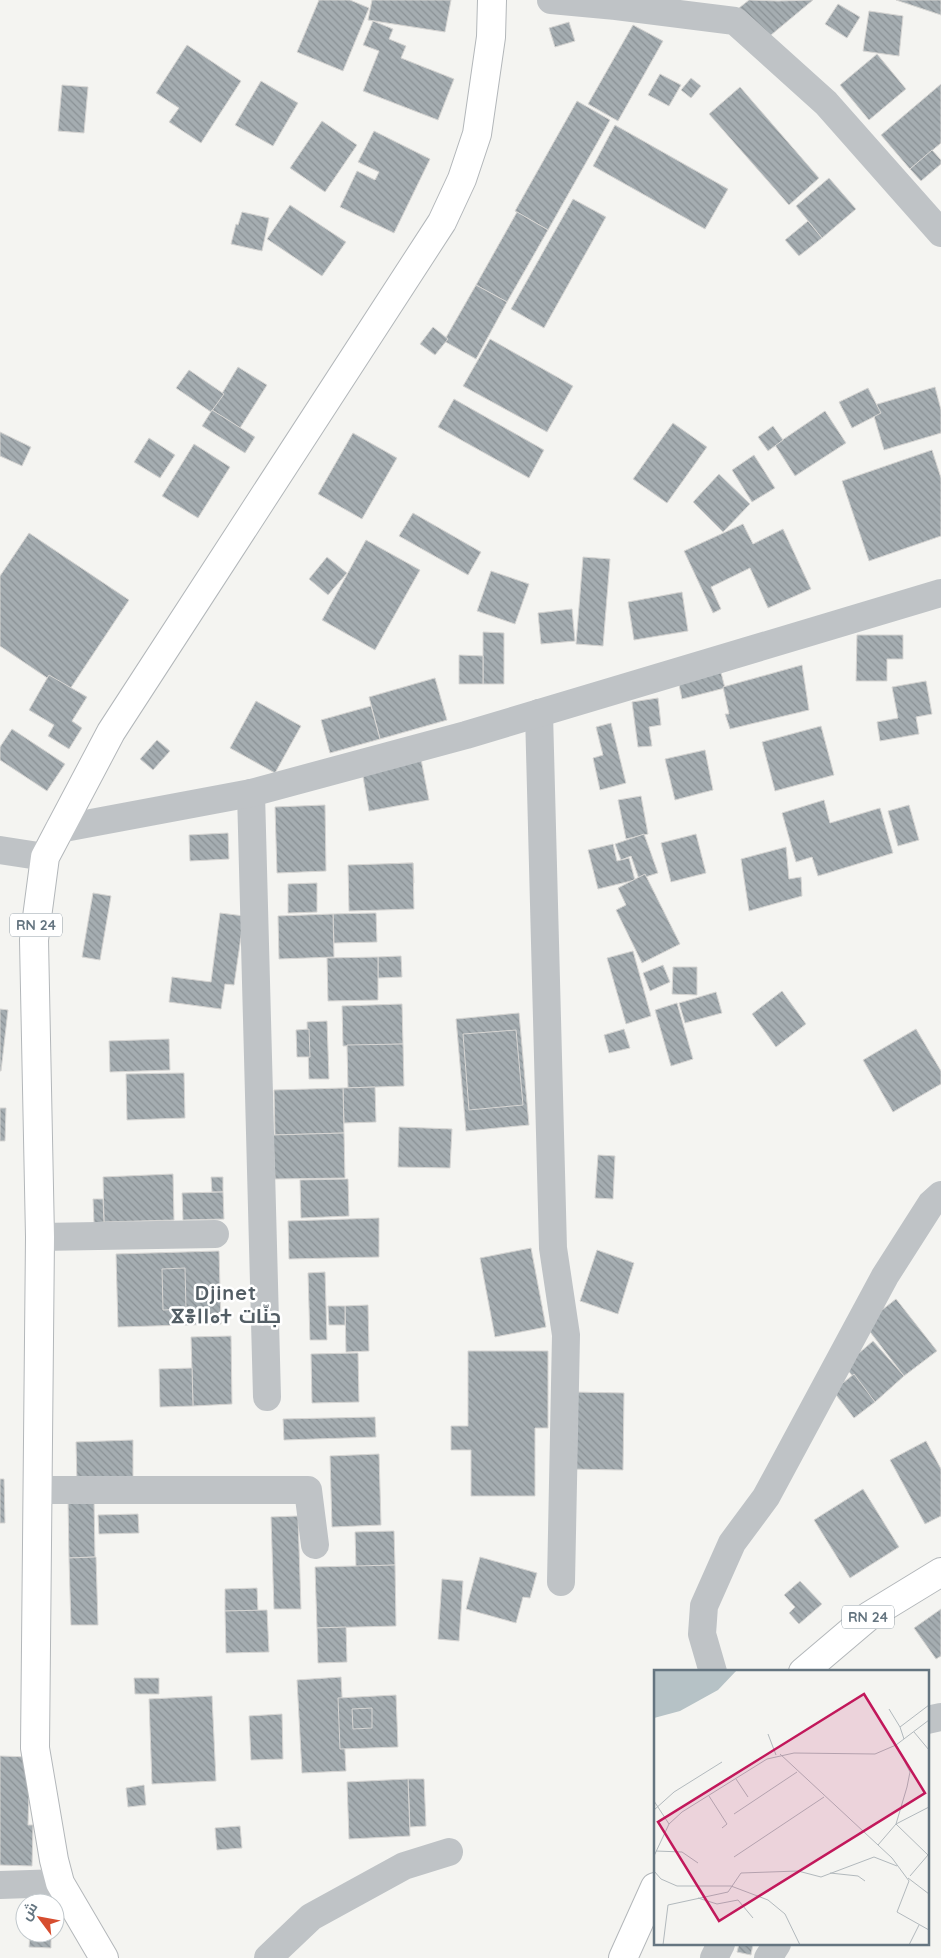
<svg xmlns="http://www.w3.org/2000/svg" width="941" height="1958" viewBox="0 0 941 1958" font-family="Quicksand,Cairo,'Noto Sans Tifinagh',sans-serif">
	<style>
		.building { fill: url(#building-back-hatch); stroke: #d6d5d3 }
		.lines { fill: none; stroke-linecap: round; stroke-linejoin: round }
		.major-casing { stroke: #b3b7ba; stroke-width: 30 }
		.minor { stroke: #bfc3c6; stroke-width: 28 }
		.major { stroke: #fff; stroke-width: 28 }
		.labels { text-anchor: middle; stroke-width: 5; stroke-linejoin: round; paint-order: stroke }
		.shield { fill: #fff; stroke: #939ea6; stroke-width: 1 }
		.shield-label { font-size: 14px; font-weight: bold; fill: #657580 }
		.district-label { font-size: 20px; font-weight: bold; letter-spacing: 1px; fill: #535e65; stroke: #fff }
		.inset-road { fill: none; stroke: #b2b9bd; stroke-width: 1 }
		.view { fill: #c2185b; fill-opacity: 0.15; stroke: #c2185b; stroke-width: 2.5 }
		.inset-edge { fill: none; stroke: #657580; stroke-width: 2.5 }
	</style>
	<defs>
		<pattern id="building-back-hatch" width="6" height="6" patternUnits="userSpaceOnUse" patternTransform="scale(1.25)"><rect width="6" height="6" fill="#a5adb1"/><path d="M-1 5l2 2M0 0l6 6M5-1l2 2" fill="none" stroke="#8a9195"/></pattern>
	</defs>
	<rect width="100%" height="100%" fill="#f4f4f1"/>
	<!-- building -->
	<g class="building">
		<polygon points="319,0 350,0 369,8 343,71 297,52"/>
		<polygon points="372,0 451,0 445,32 368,20"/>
		<polygon points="749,0 778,1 813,0 765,40 739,8"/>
		<polygon points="896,0 941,0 941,15"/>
		<polygon points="838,4 860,17 847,38 825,24"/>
		<polygon points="869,11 903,16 899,56 863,51"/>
		<polygon points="373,21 393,29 389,39 406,46 401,58 454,79 438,120 363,91 379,51 363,45"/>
		<polygon points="569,22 575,41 555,47 549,28"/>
		<polygon points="633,25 663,41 618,121 588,104"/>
		<polygon points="187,45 241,81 201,143 169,122 179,108 156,93"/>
		<polygon points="877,54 906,89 869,120 840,85"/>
		<polygon points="660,74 681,85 669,106 648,95"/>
		<polygon points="691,78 701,86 691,98 681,90"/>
		<polygon points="261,81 298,103 273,146 235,125"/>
		<polygon points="941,84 941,143 910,169 881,135"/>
		<polygon points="62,85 88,87 84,133 58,131"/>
		<polygon points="740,87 819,178 789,205 709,114"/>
		<polygon points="577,101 610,120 548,230 515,211"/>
		<polygon points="322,121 357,145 325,192 290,168"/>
		<polygon points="615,125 728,189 705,229 593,166"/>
		<polygon points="374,131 430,159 394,233 340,207 357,171 375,180 379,172 358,162"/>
		<polygon points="932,150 941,160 941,164 921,181 910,169"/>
		<polygon points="829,178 856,209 822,238 796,206"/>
		<polygon points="573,199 606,217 544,328 511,309"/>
		<polygon points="290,205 346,242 322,276 267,239"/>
		<polygon points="242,212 269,218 262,251 231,244 236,224 238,225"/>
		<polygon points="517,212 548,230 507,302 476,285"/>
		<polygon points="808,221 822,238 799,256 785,240"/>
		<polygon points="476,285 507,302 476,359 444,341"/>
		<polygon points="433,327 448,339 435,355 420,344"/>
		<polygon points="490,339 573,386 547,432 463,386"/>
		<polygon points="238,367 267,385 240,428 212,410"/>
		<polygon points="189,370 224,394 211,412 176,388"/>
		<polygon points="935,387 941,410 941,433 884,450 871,406"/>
		<polygon points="868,388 881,413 852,428 839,402"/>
		<polygon points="454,399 544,450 529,478 438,427"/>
		<polygon points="212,410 255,437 245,453 202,426"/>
		<polygon points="825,411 846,443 795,476 775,445"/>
		<polygon points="673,423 707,447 667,503 633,479"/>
		<polygon points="773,426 783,440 768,451 758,437"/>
		<polygon points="0,432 31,447 22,466 0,456"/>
		<polygon points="353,433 397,458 362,519 318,494"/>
		<polygon points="149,438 175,455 160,478 134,462"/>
		<polygon points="194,444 230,467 198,518 162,496"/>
		<polygon points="932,450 941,478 941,536 869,561 842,481"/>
		<polygon points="754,455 775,488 752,502 732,470"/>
		<polygon points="719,474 750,504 723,532 693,502"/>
		<polygon points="413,513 481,552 468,575 399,536"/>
		<polygon points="743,524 753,544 783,529 811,589 768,608 750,568 711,587 721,609 713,613 684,551"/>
		<polygon points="29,533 129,600 68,692 0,646 0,576"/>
		<polygon points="366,540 420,570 375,650 322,620"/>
		<polygon points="327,557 347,573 328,595 309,579"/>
		<polygon points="583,557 610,559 603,646 576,644"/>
		<polygon points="491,571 529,584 515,624 477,611"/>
		<polygon points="682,592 688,631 634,640 628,602"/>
		<polygon points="572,609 575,641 541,644 538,613"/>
		<polygon points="483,632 504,633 504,684 483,684"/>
		<polygon points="857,635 903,635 903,659 887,659 887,681 856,681"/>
		<polygon points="459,655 483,656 483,684 459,684"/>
		<polygon points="719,665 725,688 682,699 677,675"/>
		<polygon points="802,665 809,710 730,729 725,714 729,714 723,687"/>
		<polygon points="49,675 87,697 72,721 82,728 69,749 48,736 54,725 29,710"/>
		<polygon points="435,678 447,720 380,739 369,697"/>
		<polygon points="926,681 932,714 916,717 919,734 880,741 877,722 898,718 892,687"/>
		<polygon points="658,698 661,725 649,727 652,746 638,747 632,702"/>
		<polygon points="256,701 301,726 275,773 230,748"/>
		<polygon points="371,706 380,739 330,753 321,720"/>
		<polygon points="611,723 626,783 600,790 593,758 603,755 596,727"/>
		<polygon points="821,726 834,775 775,791 762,742"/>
		<polygon points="12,729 65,764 47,791 0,760 0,747"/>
		<polygon points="157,740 170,751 153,770 140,759"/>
		<polygon points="705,750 713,790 675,800 665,759"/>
		<polygon points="420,754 429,800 369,811 361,765"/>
		<polygon points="641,796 648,834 626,839 618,800"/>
		<polygon points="824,800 830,823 880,808 893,853 818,876 812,857 796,862 782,813"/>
		<polygon points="325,805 326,871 277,873 275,807"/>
		<polygon points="909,805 919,840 898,846 888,811"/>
		<polygon points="228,833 229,859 190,861 189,835"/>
		<polygon points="644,834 658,873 639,879 631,856 621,860 615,844"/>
		<polygon points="696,834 706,873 671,882 661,843"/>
		<polygon points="613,844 617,861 629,858 635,880 598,889 588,850"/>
		<polygon points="786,847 789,879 801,877 802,896 749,911 741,859"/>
		<polygon points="413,863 414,883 388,884 388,864"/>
		<polygon points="413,863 414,909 349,911 348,865"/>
		<polygon points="645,874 680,944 642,963 616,910 626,905 618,888"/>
		<polygon points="317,883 317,912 288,913 288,884"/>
		<polygon points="93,893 111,896 100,960 82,957"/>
		<polygon points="220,913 244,916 234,985 225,984 221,1009 169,1002 172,977 211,982"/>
		<polygon points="376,913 377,942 334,943 333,914"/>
		<polygon points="333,914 334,957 279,959 278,916"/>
		<polygon points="633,951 651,1016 626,1024 607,958"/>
		<polygon points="401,956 402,977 378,978 378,957"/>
		<polygon points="378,957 378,1000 328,1001 327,958"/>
		<polygon points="663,965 670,982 650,991 643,973"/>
		<polygon points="673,967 697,967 697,995 672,994"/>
		<polygon points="782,991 806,1024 776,1047 752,1014"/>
		<polygon points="716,992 722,1013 685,1023 679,1003"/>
		<polygon points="677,1003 693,1059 671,1066 655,1010"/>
		<polygon points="402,1004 403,1044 343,1046 342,1006"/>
		<polygon points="0,1009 8,1010 1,1071 0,1071"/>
		<polygon points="519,1013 529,1125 466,1131 456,1019"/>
		<polygon points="327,1021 329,1079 309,1079 307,1022"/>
		<polygon points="309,1029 310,1057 297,1057 296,1030"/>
		<polygon points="624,1029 630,1048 609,1053 604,1035"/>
		<polygon points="916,1029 941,1071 941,1084 893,1112 863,1060"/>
		<polygon points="516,1030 523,1105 469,1110 463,1034"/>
		<polygon points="169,1039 170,1070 110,1072 109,1041"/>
		<polygon points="403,1044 404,1086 348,1088 347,1045"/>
		<polygon points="184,1073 185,1118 127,1120 126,1074"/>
		<polygon points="375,1087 376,1122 344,1123 343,1088"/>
		<polygon points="343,1088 344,1133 275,1135 274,1090"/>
		<polygon points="0,1108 6,1108 5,1141 0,1141"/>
		<polygon points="399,1127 452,1129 450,1168 398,1167"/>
		<polygon points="344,1133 345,1178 275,1179 273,1135"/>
		<polygon points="598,1155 615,1156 613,1199 595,1198"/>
		<polygon points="173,1174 174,1220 104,1222 103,1177"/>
		<polygon points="211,1177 223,1177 223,1192 212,1192"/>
		<polygon points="348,1179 349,1216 301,1218 300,1180"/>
		<polygon points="223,1192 224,1219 183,1220 182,1193"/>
		<polygon points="93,1199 103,1199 104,1222 94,1223"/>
		<polygon points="379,1218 379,1257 289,1259 288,1221"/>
		<polygon points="531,1248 546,1327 495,1337 480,1258"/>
		<polygon points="597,1250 634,1263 618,1314 580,1301"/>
		<polygon points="219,1251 221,1324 118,1327 116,1254"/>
		<polygon points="185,1268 186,1309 163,1310 162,1269"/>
		<polygon points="325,1272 327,1340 310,1340 308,1273"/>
		<polygon points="896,1299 937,1351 904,1376 864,1324"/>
		<polygon points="368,1305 369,1351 346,1352 345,1306"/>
		<polygon points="328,1306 345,1306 345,1325 329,1325"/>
		<polygon points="231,1336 232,1404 193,1406 191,1337"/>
		<polygon points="873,1341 904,1376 875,1402 844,1366"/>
		<polygon points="468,1351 548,1351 548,1428 535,1428 535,1496 471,1496 471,1450 451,1450 451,1426 468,1426"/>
		<polygon points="358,1353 359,1402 312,1403 311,1354"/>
		<polygon points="192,1368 193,1406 160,1407 159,1369"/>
		<polygon points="854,1374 875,1402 854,1418 833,1391"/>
		<polygon points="572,1392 624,1393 623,1470 570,1469"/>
		<polygon points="375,1417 376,1437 284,1440 283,1419"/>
		<polygon points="133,1440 133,1483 77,1484 76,1442"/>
		<polygon points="926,1441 941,1469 941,1516 925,1524 890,1460"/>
		<polygon points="379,1454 381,1525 332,1527 330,1456"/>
		<polygon points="0,1479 4,1479 5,1523 0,1523"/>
		<polygon points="863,1489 899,1547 850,1578 814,1520"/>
		<polygon points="94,1499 95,1557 69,1558 68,1500"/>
		<polygon points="138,1514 139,1533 99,1534 98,1515"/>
		<polygon points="298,1516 301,1609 274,1609 271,1517"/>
		<polygon points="394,1531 395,1565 356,1567 355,1532"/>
		<polygon points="96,1557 98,1625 71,1625 69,1558"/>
		<polygon points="480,1557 537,1573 530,1598 523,1597 516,1623 466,1609"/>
		<polygon points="395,1565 396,1626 317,1628 315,1567"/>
		<polygon points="442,1579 463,1581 459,1641 438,1639"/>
		<polygon points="800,1581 822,1604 799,1624 789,1613 795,1607 784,1595"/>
		<polygon points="257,1588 258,1611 225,1611 225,1589"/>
		<polygon points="941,1609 941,1656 936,1659 914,1628"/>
		<polygon points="267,1610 269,1652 226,1653 225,1611"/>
		<polygon points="346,1627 347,1662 318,1663 317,1628"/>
		<polygon points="341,1677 346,1771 302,1773 297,1680"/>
		<polygon points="134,1678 159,1678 159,1694 135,1694"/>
		<polygon points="396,1695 398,1747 340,1749 338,1698"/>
		<polygon points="212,1696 216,1781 152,1784 149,1699"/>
		<polygon points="372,1708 372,1728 353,1729 352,1709"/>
		<polygon points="282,1714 283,1759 251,1760 249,1716"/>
		<polygon points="0,1756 30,1757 28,1825 33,1825 32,1866 0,1865"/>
		<polygon points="408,1779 424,1779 426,1826 410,1827"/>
		<polygon points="408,1779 410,1836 349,1839 347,1782"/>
		<polygon points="144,1785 146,1805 128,1807 126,1788"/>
		<polygon points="240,1826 242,1848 217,1850 215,1828"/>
		<polygon points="30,1933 51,1933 51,1948 29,1947"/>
		<polygon points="739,1944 753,1944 751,1955 737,1952"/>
	</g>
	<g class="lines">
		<defs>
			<g id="major">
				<polyline points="803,1672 869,1616 941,1572"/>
				<polyline points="104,1958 60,1883 54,1860 35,1748 40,1237 34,940 45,857 111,732 442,222 462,179 477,134 491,37 492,0"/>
				<polyline points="623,1958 655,1887"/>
			</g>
		</defs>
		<!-- major casing -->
		<use href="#major" class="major-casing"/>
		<!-- minor -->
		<g class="minor">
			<polyline points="551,0 616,6 735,21 826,103 941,233"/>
			<polyline points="539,713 553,1248 566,1335 561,1582"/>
			<polyline points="251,793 267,1397"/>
			<polyline points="59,829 251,793 466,735 941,593"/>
			<polyline points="0,850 45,857"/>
			<polyline points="40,1237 215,1234"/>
			<polyline points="38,1490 308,1490 315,1545"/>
			<polyline points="713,1672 702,1634 704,1606 732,1543 766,1497 885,1276 931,1204 941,1195"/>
			<polyline points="927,1720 941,1717"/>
			<polyline points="0,1885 60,1883"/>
			<polyline points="268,1958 311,1917 404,1866 449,1852"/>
			<polyline points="714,1958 721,1944"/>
			<polyline points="768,1958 777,1944"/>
		</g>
		<!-- major -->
		<use href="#major" class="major"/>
	</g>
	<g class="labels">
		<!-- shield labels -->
		<g class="shield">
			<rect x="10" y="913.5" width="52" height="23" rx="4"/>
			<rect x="842" y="1605.5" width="52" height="23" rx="4"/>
		</g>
		<g class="shield-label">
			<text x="36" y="930">RN 24</text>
			<text x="868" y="1622">RN 24</text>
		</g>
		<!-- district labels -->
		<g class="district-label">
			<text x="226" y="1300">Djinet<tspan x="226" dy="23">ⴵⴻⵏⵏⴰⵜ جنّات</tspan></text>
		</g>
	</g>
	<!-- overview -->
	<g transform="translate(654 1670)">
		<rect width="275" height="275" fill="#f4f4f1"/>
		<path d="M0,0h83l-19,20 -38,21 -26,7z" fill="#b6c2c6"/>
		<path class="inset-road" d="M235,39l11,18M260,62l15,18M114,64l8,21M250,69l-4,-12 29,-22M126,84l112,104 17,23 -12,31 32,18M82,109l12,18M55,126l18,28 -5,4M0,131l15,23M0,140l20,-18 48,-30M80,144l63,-42M224,175l18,-21 11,-37 3,-15 -14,-27M2,181l26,1 16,11M0,186l15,-32 13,-12 85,-53 27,-6 81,1 21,-9 33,-25M80,187l90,-60M0,201l7,8 16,7h54l37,14 17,14 15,31M176,203l28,3 7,5M256,206l18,-21 -32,-31 33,-17M254,208l21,16M44,228l19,6 21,-4 15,18M9,275l5,-40 60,-13 13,-19 57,-2 23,6 53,-20 23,9M255,275l10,-20"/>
		<path class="view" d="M210,24l61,99 -206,128 -61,-99z"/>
		<rect width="275" height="275" class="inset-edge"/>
	</g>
	<!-- north arrow -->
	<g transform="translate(40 1918) rotate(302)"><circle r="24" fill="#ffffff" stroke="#c1c8cc"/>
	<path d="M0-4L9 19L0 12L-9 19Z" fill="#d64d2f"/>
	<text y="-8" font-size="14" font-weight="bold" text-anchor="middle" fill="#657580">ش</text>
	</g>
</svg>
